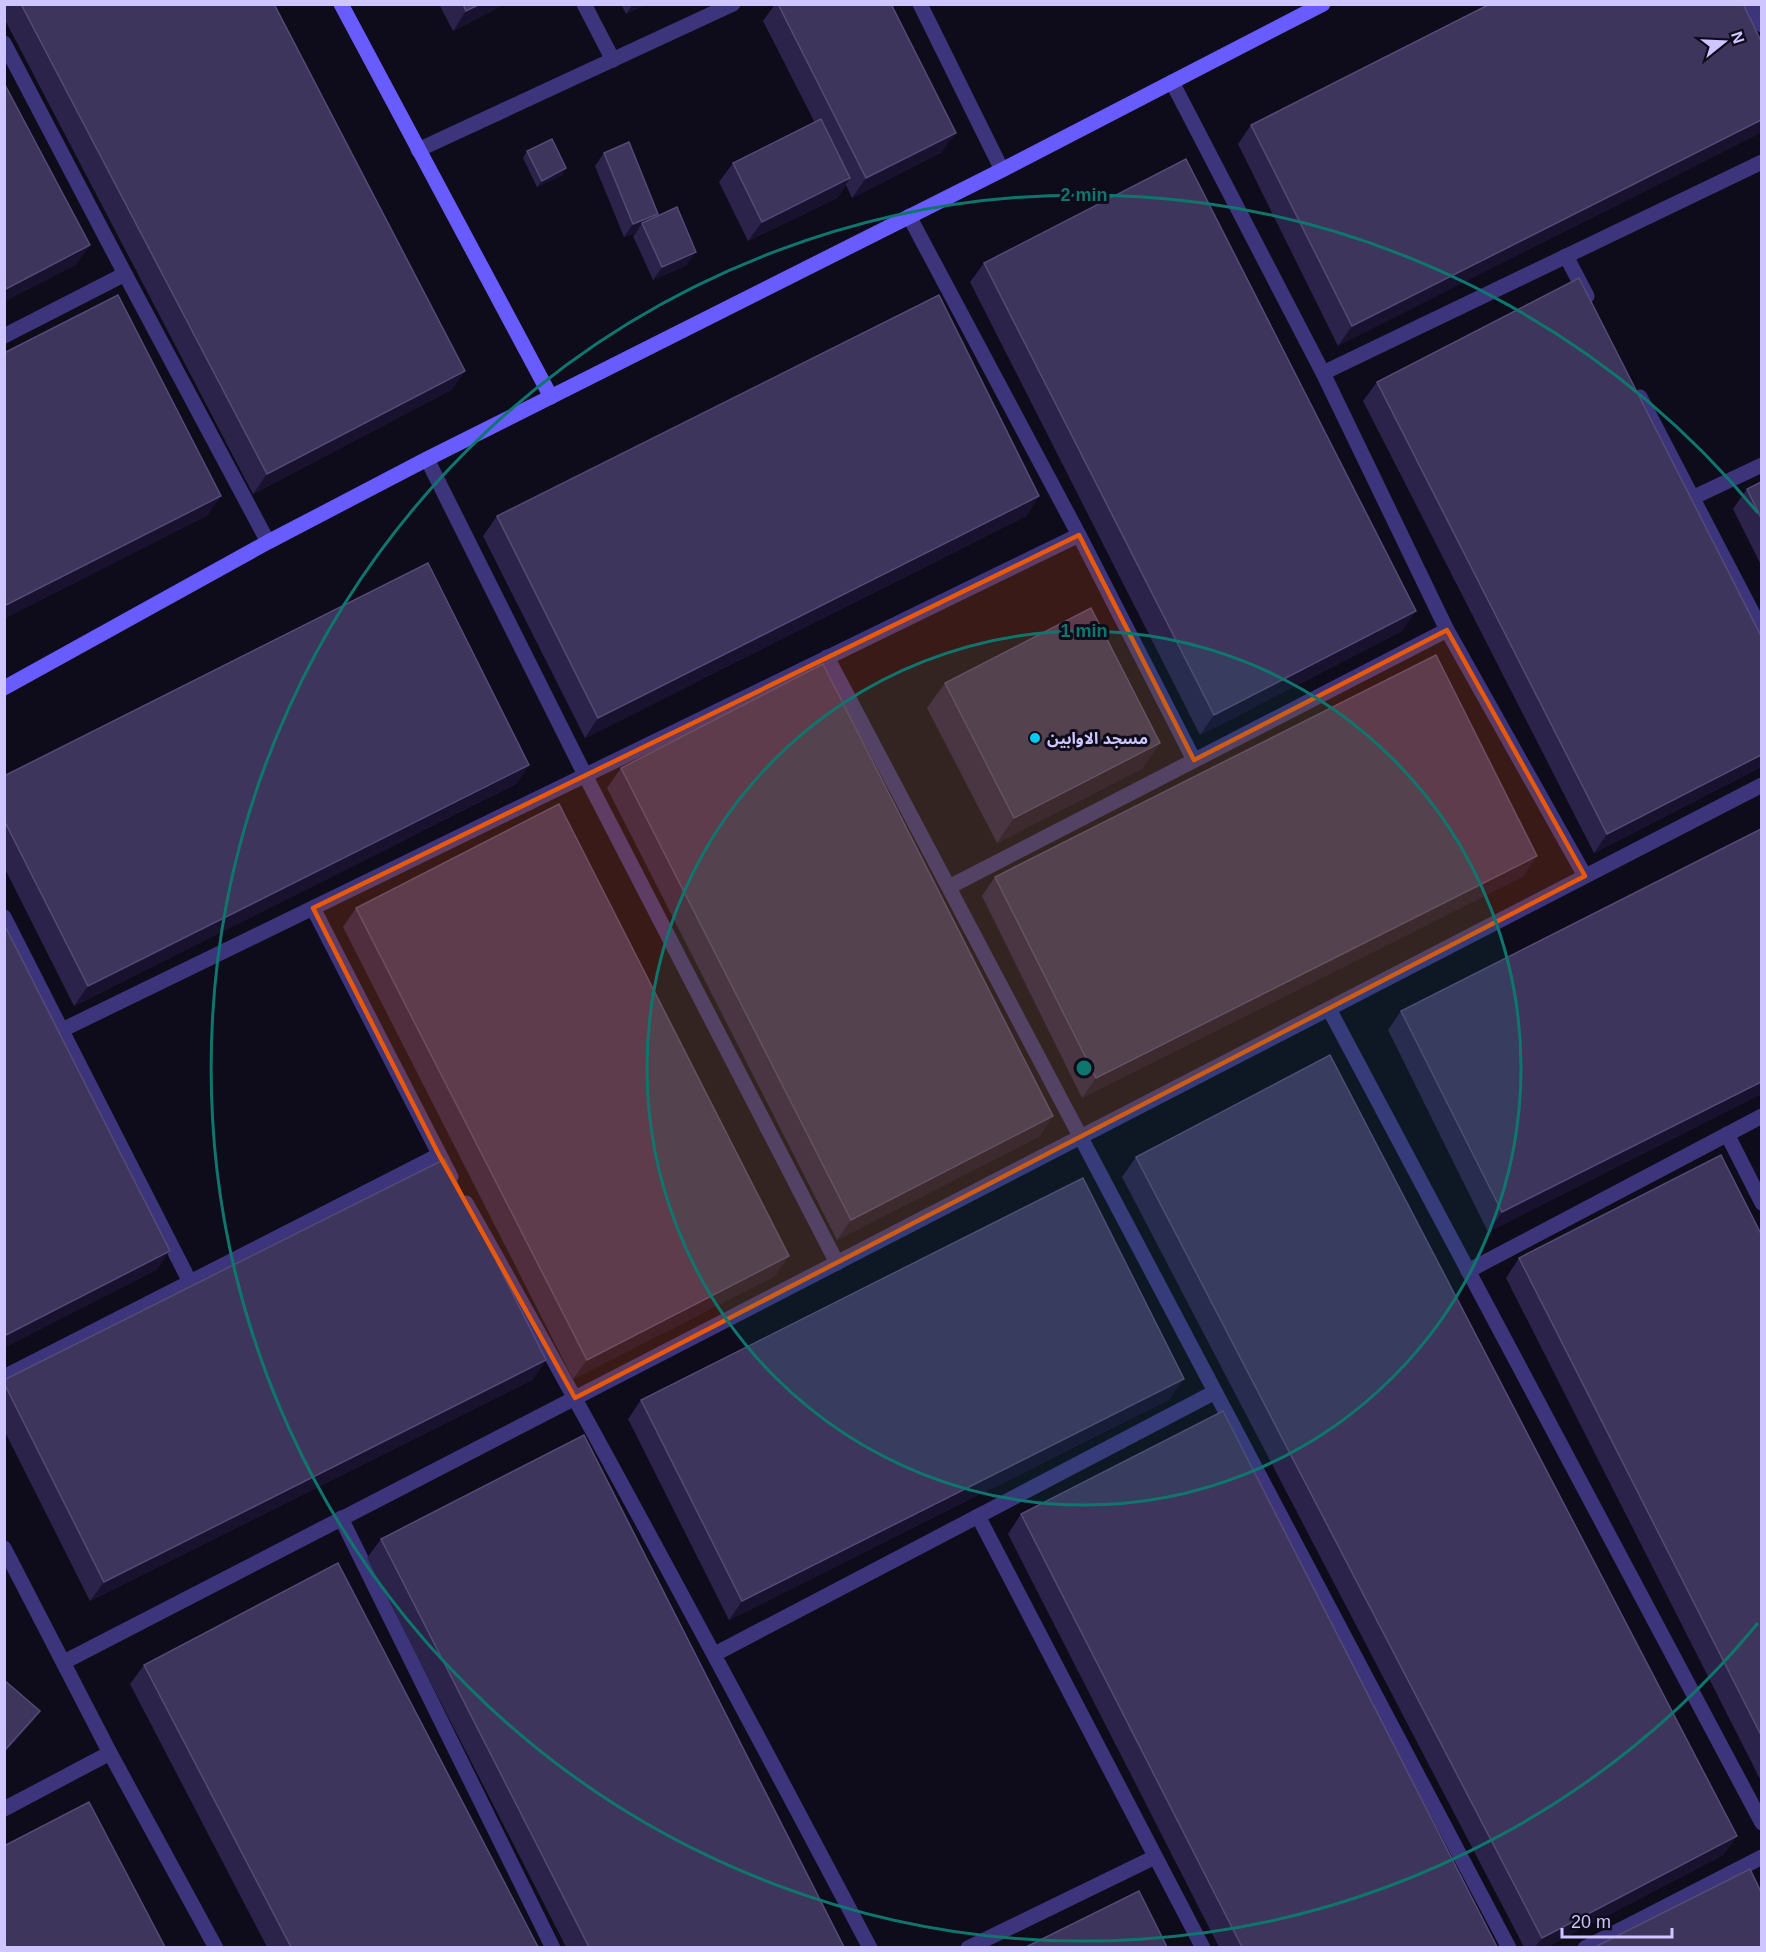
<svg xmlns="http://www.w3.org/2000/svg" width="1766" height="1952" viewBox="0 0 1766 1952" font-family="Helvetica,'Noto Sans Arabic',sans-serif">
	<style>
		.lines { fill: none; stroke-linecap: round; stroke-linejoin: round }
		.street { stroke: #3c357b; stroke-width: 15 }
		.secondary { stroke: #695cff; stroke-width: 15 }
		.wall { fill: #2c234a }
		.shaded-wall { fill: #19122f }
		.building { fill: #3e355d; stroke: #544b76; stroke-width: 1.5 }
		.marked { fill: #e8590c; fill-opacity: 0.2; stroke: #e8590c; stroke-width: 4.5; stroke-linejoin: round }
		.ring { fill: none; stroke: #0f766e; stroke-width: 3 }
		.poi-dot { fill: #00cbf0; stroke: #0e0b1b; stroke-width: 2 }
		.labels { text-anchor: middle; stroke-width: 6; stroke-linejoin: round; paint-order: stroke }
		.poi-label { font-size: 16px; font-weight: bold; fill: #cfc5ff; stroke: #0e0b1b; text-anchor: start }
		.centre { fill: #0f766e; stroke: #0e0b1b; stroke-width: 3 }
		.ring-label { font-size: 18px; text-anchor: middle; font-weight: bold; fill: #0f766e; stroke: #0e0b1b; stroke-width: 6; stroke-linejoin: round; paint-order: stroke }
	</style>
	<rect width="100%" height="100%" fill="#0e0b1b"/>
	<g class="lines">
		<!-- street -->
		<g class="street">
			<polyline points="584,4 613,60"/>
			<polyline points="920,4 1002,170"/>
			<polyline points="1751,4 1762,25"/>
			<polyline points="4,43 125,274 268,542"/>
			<polyline points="1172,82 1323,373 1447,630 1585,876"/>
			<polyline points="418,150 733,4"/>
			<polyline points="909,216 1079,535 1194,760"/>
			<polyline points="1566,256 1587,296"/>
			<polyline points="4,336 125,274"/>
			<polyline points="1323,373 1762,162"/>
			<polyline points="1640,397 1762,631"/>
			<polyline points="427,459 585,775 837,1263"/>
			<polyline points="1692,498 1762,465"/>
			<polyline points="827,657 1509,1948"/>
			<polyline points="949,887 1447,630"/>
			<polyline points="313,908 451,1177"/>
			<polyline points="4,917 190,1282"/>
			<polyline points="1329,1009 1762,1823"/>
			<polyline points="62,1030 1079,535"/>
			<polyline points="1727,1134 1762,1203"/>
			<path d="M466,1203c139,246 272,495 404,745"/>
			<polyline points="1468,1271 1762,1116"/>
			<polyline points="4,1377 439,1155"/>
			<polyline points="978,1516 1203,1948"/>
			<polyline points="341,1518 553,1948"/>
			<polyline points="4,1548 110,1753 216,1948"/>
			<polyline points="715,1654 1215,1392"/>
			<polyline points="64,1662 1762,785"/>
			<polyline points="4,1809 110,1753"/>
			<polyline points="968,1948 1155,1857"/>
			<polyline points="1585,1948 1762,1857"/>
		</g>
		<!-- secondary -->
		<g class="secondary">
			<polyline points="341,4 551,397"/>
			<polyline points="4,688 268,542 427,459 1002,170 1323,4"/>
		</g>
	</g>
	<!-- wall -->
	<g class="wall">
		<polygon points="4,4 274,4 465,371 451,390 253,494 4,18"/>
		<polygon points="439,4 505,4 453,31"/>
		<polygon points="621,4 646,4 626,14"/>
		<polygon points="775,4 891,4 942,152 852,198 846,185 837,198 748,241 719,182 733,163 815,123 763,21"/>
		<polygon points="1761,41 1338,346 1238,144 1251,125"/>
		<polygon points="527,151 566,168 562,175 537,187 523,158"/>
		<polygon points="604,153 658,214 656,217 687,265 653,280 633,236 636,233 624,237 595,166"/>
		<polygon points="984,263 1402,631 1200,735 970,282"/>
		<polygon points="1377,382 1761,636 1761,767 1594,853 1363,401"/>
		<polygon points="1761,482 1761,565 1733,509 1747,489"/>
		<polygon points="1039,496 1026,516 585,738 483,536 497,516"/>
		<polygon points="945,683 1143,768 997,843 927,708"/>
		<polygon points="529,765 516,784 74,1006 4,867 4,776"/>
		<polygon points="621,768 1040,1136 837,1240 607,788"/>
		<polygon points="1524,876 1082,1098 982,896 995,877"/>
		<polygon points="356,908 775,1276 573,1379 343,927"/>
		<polygon points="1401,1011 1761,1094 1488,1232 1388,1030"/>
		<polygon points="1136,1157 1737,1836 1723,1855 1547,1947 1524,1947 1122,1177"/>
		<polygon points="1761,1234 1761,1781 1506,1278 1519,1258"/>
		<polygon points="546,1360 532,1380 90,1601 4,1430 4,1380"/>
		<polygon points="1170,1399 729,1620 628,1419 641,1400"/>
		<polygon points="1021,1514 1497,1947 1219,1947 1008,1534"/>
		<polygon points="381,1539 844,1947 566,1947 367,1558"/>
		<polygon points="144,1665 538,1947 267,1947 130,1684"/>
	</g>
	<!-- shaded-wall -->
	<g class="shaded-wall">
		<polygon points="480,4 505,4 453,31 466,11"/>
		<polygon points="633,4 646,4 626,14"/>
		<polygon points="1761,120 1761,133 1338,346 1352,326"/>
		<polygon points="956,133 942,152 852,198 866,178"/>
		<polygon points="566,168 562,175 537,187 542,181"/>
		<polygon points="850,178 837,198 748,241 762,222"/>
		<polygon points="658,214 649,227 642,223 636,233 624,237 633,224"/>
		<polygon points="90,245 76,265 4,302 4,290"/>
		<polygon points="696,252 687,265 653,280 662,267"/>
		<polygon points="465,371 451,390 253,494 267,474"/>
		<polygon points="221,496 207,516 4,619 4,606"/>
		<polygon points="1039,496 1026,516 585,738 598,718"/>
		<polygon points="1416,611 1402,631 1200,735 1214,715"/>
		<polygon points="1160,743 1143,768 997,843 1014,818"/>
		<polygon points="1761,755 1761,767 1594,853 1607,834"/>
		<polygon points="529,765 516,784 74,1006 88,986"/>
		<polygon points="1537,856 1524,876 1082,1098 1096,1078"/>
		<polygon points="1761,1082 1761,1094 1488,1232 1502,1212"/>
		<polygon points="1053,1116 1040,1136 837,1240 851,1220"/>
		<polygon points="170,1251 157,1270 4,1348 4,1336"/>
		<polygon points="789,1256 775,1276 573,1379 587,1360"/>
		<polygon points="546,1360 532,1380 90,1601 104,1582"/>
		<polygon points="1184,1379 1170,1399 729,1620 742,1601"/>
		<polygon points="40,1711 31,1724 4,1754 4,1751"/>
		<polygon points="1737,1836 1723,1855 1547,1947 1535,1947 1542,1938"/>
	</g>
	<!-- building -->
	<g class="building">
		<polygon points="21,4 274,4 465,371 267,474"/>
		<polygon points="463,4 480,4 466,11"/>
		<polygon points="778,4 891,4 956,133 866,178"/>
		<polygon points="1490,4 1743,4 1761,41 1761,120 1352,326 1251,125"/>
		<polygon points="4,83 90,245 4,290"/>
		<polygon points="821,119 850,178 762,222 733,163"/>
		<polygon points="552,139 566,168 542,181 527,151"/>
		<polygon points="629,142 658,214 633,224 604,153"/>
		<polygon points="1186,159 1416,611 1214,715 984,263"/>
		<polygon points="677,207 696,252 662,267 642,223"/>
		<polygon points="1579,278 1761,636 1761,755 1607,834 1377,382"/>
		<polygon points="118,295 221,496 4,606 4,353"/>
		<polygon points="939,295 1039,496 598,718 497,516"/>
		<polygon points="1761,482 1761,518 1747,489"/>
		<polygon points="428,563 529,765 88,986 4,820 4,776"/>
		<polygon points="1091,608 1160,743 1014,818 945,683"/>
		<polygon points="1436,655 1537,856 1096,1078 995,877"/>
		<polygon points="823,664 1053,1116 851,1220 621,768"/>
		<polygon points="559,804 789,1256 587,1360 356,908"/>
		<polygon points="1761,829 1761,1082 1502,1212 1401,1011"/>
		<polygon points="4,924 170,1251 4,1336"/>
		<polygon points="1330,1055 1737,1836 1542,1938 1136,1157"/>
		<polygon points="1721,1155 1761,1234 1761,1735 1519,1258"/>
		<polygon points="445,1159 546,1360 104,1582 4,1383 4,1380"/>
		<polygon points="1083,1178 1184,1379 742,1601 641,1400"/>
		<polygon points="1223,1411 1497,1947 1242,1947 1021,1514"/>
		<polygon points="584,1435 844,1947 589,1947 381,1539"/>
		<polygon points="338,1563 538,1947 291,1947 144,1665"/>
		<polygon points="4,1680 40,1711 4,1751"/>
		<polygon points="89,1802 165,1947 4,1947 4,1846"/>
		<polygon points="1750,1869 1761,1892 1761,1947 1595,1947"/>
		<polygon points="1139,1891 1167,1947 1026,1947"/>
	</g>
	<!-- marked area -->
	<path class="marked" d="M1079,535l115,225 253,-130 138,246 -1010,522 -136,-243 -126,-247z"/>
	<!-- distance rings -->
	<circle cx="1084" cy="1068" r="437" fill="#0f766e" fill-opacity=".12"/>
	<g class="ring">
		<circle cx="1084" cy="1068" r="437"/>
		<path d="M1758 1623A873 873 0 1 1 1758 513"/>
	</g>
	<!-- markers -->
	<circle class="poi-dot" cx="1035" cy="738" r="6"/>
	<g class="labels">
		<!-- poi labels -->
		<g class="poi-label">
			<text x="1047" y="744">مسجد الاوابين</text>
		</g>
	</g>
	<circle cx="1084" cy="1068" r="9" class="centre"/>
	<g class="ring-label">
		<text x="1084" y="201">2 min</text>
		<text x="1084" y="637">1 min</text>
	</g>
	<!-- border -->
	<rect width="1766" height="1952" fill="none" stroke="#cfc5ff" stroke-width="12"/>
	<!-- north arrow -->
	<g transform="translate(1724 42) rotate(72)" stroke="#0e0b1b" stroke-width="4.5" paint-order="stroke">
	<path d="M0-4.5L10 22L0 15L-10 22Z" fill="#cfc5ff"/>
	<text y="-9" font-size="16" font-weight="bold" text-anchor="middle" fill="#cfc5ff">N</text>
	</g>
	<!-- scale -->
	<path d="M1562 1928v9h110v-9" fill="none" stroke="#cfc5ff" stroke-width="3"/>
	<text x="1571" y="1928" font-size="18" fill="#cfc5ff" stroke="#0e0b1b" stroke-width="4.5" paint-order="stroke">20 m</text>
</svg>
